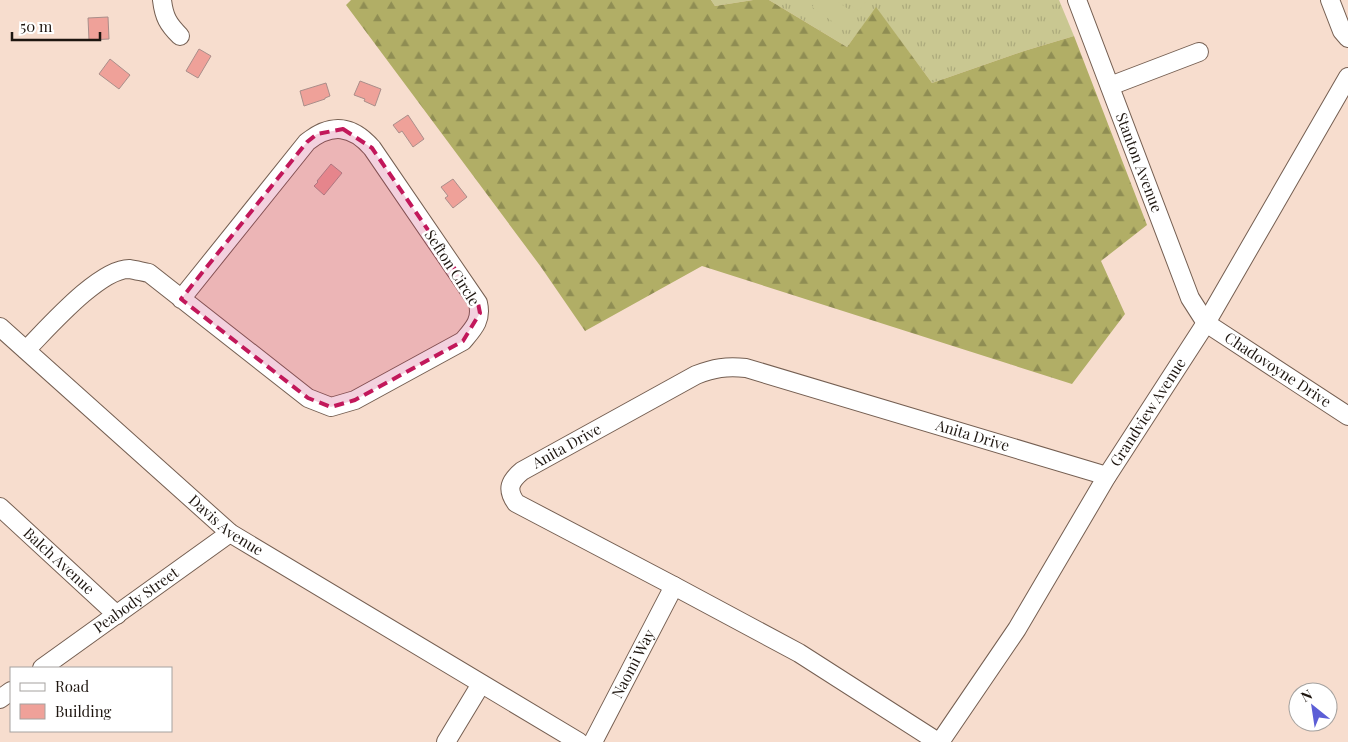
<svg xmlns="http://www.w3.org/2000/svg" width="1348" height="742" viewBox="0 0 1348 742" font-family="'Playfair Display',serif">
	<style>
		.grass { fill: url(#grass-tufts) }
		.forest { fill: url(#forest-firs) }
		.pitch { fill: #c9c791 }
		.building { fill: #efa199; stroke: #aa8e8a }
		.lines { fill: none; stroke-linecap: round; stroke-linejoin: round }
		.minor-casing { stroke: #755f52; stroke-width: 20 }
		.minor { stroke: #fff; stroke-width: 18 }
		.marked { fill: #c2185b; fill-opacity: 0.2; stroke: #c2185b; stroke-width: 4; stroke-dasharray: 10 6; stroke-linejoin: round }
		.labels { text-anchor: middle; stroke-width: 5; stroke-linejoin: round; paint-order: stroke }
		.street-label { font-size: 15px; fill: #1e1610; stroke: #fff }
	</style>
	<defs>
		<pattern id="grass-tufts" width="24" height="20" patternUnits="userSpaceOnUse" patternTransform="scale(1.25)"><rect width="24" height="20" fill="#c9c791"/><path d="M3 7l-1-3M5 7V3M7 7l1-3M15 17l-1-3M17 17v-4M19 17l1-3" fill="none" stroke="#acaa7c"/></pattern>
		<pattern id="forest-firs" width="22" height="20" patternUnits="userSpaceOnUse" patternTransform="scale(1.25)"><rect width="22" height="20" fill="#b1ae66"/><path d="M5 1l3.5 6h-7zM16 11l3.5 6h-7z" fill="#8f8d53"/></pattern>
	</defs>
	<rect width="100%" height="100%" fill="#f7ddce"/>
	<!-- grass -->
	<g class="grass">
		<polygon points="711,0 753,0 715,6"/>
		<polygon points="769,0 1059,0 1074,36 1024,51 932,83 876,8 847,47"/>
	</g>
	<!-- forest -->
	<polygon class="forest" points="351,0 711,0 715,6 753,0 769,0 847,47 876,7 932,83 1024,51 1074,36 1147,225 1101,261 1125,314 1072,384 702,266 585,331 541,267 346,5"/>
	<!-- pitch -->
	<g class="pitch">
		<polygon points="817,0 835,0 857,15 846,31 812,7"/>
		<polygon points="843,0 867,0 859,11"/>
	</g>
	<!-- building -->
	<g class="building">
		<polygon points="108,17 109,39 89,40 88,18"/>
		<polygon points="199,49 211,56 198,78 186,71"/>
		<polygon points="110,59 130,75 119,89 99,74"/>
		<polygon points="360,81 381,89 375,106 364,101 365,99 354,95"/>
		<polygon points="326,83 330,96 325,98 325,99 304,106 300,91"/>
		<polygon points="408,115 424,139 413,147 402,131 399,133 393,125"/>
		<polygon points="331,164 342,173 324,195 314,186 318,182 317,181"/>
		<polygon points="453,179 467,197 453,208 445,198 448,196 441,187"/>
	</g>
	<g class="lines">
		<defs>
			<g id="minor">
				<path d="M162,0c2,17 6,24 18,36"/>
				<path id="s1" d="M1077,0l113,298 16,25 142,93"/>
				<polyline points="1330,0 1342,31 1348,38"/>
				<polyline points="1110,86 1199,52"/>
				<path id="s2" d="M0,327l230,206 349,209"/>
				<path d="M26,350c22,-22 73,-81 103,-81 7,1 14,3 20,4l159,125 23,9 24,-7 108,-59c11,-13 19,-21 15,-38l-106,-155c-20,-23 -41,-25 -65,-6l-126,157"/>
				<path id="s3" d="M0,507l117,108"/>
				<path id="s4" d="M42,668l188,-135"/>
				<polyline points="0,699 11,691"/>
				<polyline points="446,742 481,684"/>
				<path id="s5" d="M593,742l81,-156"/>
				<path id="s6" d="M938,742l-139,-89 -125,-67 -158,-83c-10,-14 -6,-22 6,-32l174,-96c18,-7 30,-9 50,-7l361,108"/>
				<path id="s7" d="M940,742l77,-113 90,-153 99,-153 142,-246"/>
			</g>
		</defs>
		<!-- minor casing -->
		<use href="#minor" class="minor-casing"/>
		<!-- minor -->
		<use href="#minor" class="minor"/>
	</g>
	<!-- marked area -->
	<path class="marked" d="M343,129l29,19 106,155 2,10 -17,28 -108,59 -24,7 -23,-9 -127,-99 126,-157 10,-8z"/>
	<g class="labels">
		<!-- street labels -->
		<g class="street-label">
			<text dy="5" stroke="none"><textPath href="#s1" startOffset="174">Stanton Avenue</textPath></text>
			<text transform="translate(452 268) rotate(57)" y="5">Sefton Circle</text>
			<text dy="5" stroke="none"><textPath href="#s1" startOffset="434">Chadovoyne Drive</textPath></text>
			<text dy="5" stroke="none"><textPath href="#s7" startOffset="390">Grandview Avenue</textPath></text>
			<text dy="5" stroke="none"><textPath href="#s6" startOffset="1009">Anita Drive</textPath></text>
			<text dy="5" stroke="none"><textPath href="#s6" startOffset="574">Anita Drive</textPath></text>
			<text dy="5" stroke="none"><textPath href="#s2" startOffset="301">Davis Avenue</textPath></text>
			<text dy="5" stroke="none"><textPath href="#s3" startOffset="80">Balch Avenue</textPath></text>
			<text dy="5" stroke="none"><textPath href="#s4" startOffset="116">Peabody Street</textPath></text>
			<text dy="5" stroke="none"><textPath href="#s5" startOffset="88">Naomi Way</textPath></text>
		</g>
	</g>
	<!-- legend -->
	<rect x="10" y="667" width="162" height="65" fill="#ffffff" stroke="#a5a29f"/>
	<rect x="20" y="683" width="25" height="8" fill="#ffffff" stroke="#a5a29f"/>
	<text x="55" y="692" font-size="15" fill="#1e1610">Road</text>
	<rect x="20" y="704" width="25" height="15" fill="#efa199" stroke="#a5a29f"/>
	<text x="55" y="717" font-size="15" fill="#1e1610">Building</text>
	<!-- north arrow -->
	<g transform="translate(1313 707) rotate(330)"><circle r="24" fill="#ffffff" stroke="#a5a29f"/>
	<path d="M0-4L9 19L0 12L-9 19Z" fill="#5c5ed6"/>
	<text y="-8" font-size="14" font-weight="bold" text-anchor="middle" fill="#1e1610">N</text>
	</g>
	<!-- scale -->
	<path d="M12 32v8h88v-8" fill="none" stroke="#1e1610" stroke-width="2.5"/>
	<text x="20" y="32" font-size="15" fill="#1e1610" stroke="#ffffff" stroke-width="4" paint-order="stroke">50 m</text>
</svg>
